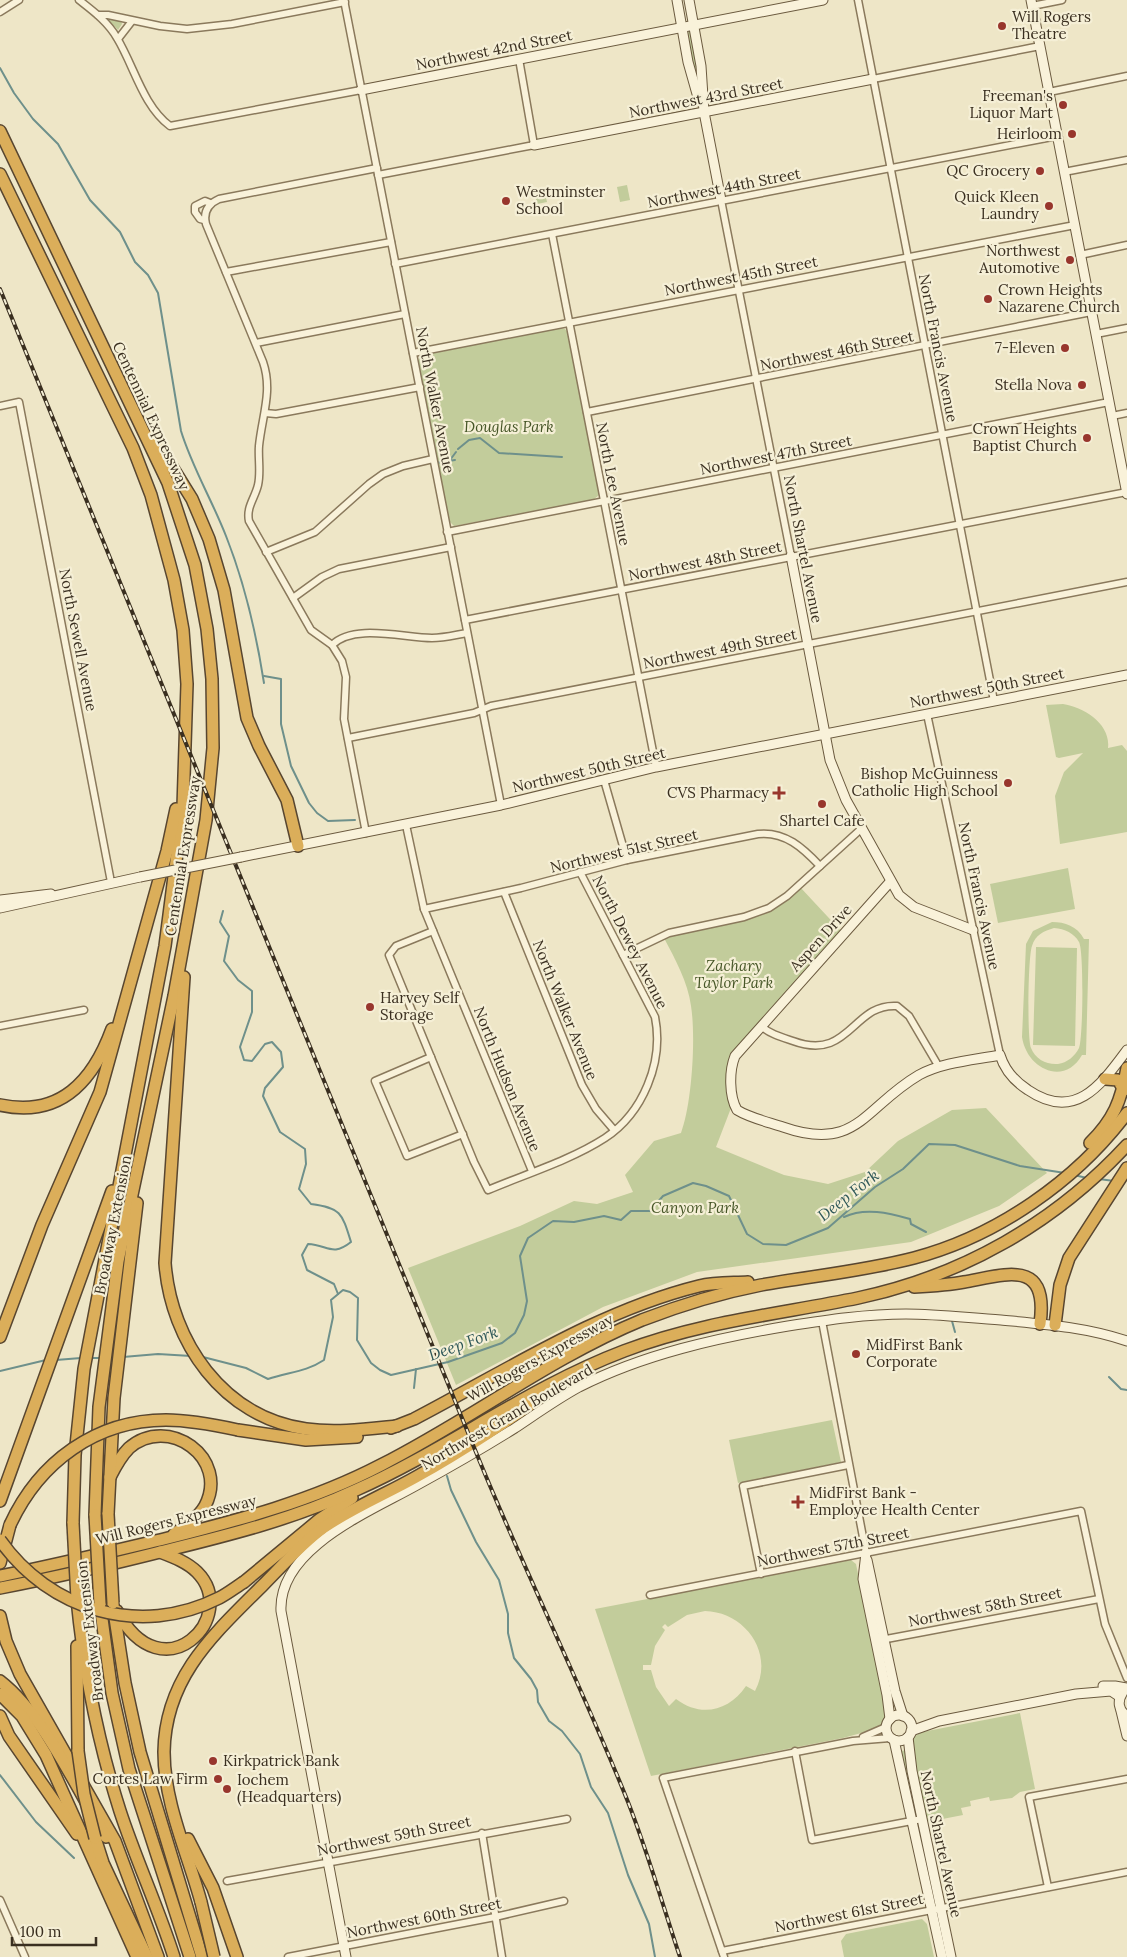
<svg xmlns="http://www.w3.org/2000/svg" width="1127" height="1957" viewBox="0 0 1127 1957" font-family="Lora,serif">
	<style>
		.green { fill: #c2cc9b; fill-rule: evenodd }
		.lines { fill: none; stroke-linecap: round; stroke-linejoin: round }
		.stream { stroke: #6e908b; stroke-width: 2 }
		.street-casing { stroke: #8a795c; stroke-width: 9 }
		.secondary-casing { stroke: #6b5a3f; stroke-width: 11 }
		.highway-casing { stroke: #584630; stroke-width: 14 }
		.street { stroke: #f9f2da; stroke-width: 6 }
		.secondary { stroke: #f9f2da; stroke-width: 9 }
		.highway { stroke: #dbae5a; stroke-width: 11 }
		.rail-casing { stroke: #3a2f20; stroke-width: 4 }
		.rail { stroke: #f5efd6; stroke-width: 2; stroke-dasharray: 5.5; stroke-linecap: butt }
		.secondary-bridge-casing { stroke: #6b5a3f; stroke-width: 11; stroke-linecap: butt }
		.highway-bridge-casing { stroke: #584630; stroke-width: 14; stroke-linecap: butt }
		.secondary-bridge { stroke: #f9f2da; stroke-width: 9 }
		.highway-bridge { stroke: #dbae5a; stroke-width: 11 }
		.poi-dot { fill: #98362d; stroke: #f5efd6; stroke-width: 2 }
		.labels { text-anchor: middle; stroke-width: 4.5; stroke-linejoin: round; paint-order: stroke }
		.poi-label { font-size: 15px; fill: #3a2f20; stroke: #f5efd6; text-anchor: end }
		.street-label { font-size: 15px; fill: #3a2f20; stroke: #f5efd6 }
		.park-label { font-size: 15px; font-style: italic; fill: #465627; stroke: #f5efd6 }
		.water-label { font-size: 16px; font-style: italic; fill: #2f5859; stroke: #f5efd6 }
	</style>
	<rect width="100%" height="100%" fill="#eee6c7"/>
	<!-- green -->
	<g class="green">
		<polygon points="109,18 121,21 122,24 118,30 107,19"/>
		<polygon points="686,31 691,31 699,68 698,79 693,69"/>
		<polygon points="627,185 630,200 620,202 617,187"/>
		<polygon points="544,188 547,202 537,204 534,189"/>
		<polygon points="560,328 565,329 569,334 599,495 593,500 454,526 449,521 418,362 420,356"/>
		<path d="M1063,704c21,3 48,20 45,44l14,-3 5,6v81l-67,12 -5,-48 9,-24 19,-19 -24,5 -3,-1 -10,-52z"/>
		<polygon points="1068,868 1075,909 998,923 990,884"/>
		<path d="M800,887l41,44 -107,119 -5,9 2,49 -15,39 68,28 44,9 37,-12 33,-31 54,-31 34,-2 61,65 -48,33 -88,36 -214,30 -94,35 -147,78 -48,-117 112,-42 54,-25 23,3 36,-12 -8,-17 29,-34 27,-8c11,-29 15,-96 10,-127 -3,-24 -16,-47 -27,-68 52,-14 95,-10 136,-51z"/>
		<path d="M1052,922c13,0 25,4 32,17h5l-3,116h-4c-17,31 -55,15 -60,-18l4,-93 7,-13zM1054,928c11,1 20,5 25,14 5,9 4,97 0,106 -4,8 -12,15 -21,16 -11,1 -23,-5 -27,-16 -4,-8 -3,-92 1,-102 3,-11 12,-15 22,-18z"/>
		<polygon points="1036,947 1077,948 1075,1046 1033,1045"/>
		<polygon points="832,1420 841,1462 738,1483 729,1440"/>
		<path d="M851,1560l5,4 31,153 -4,10 -40,11 -192,38 -56,-167zM705,1611c40,1 70,42 50,80l-9,-5c-17,25 -45,32 -70,13l-7,7 -13,-19 -5,-17h-8v-5h8l4,-19 10,-16 -3,-3 3,-3 3,3 19,-12z"/>
		<polygon points="1020,1713 1035,1789 1020,1792 1012,1798 990,1801 989,1797 970,1801 971,1806 961,1808 963,1815 927,1822 911,1751 913,1737 922,1732"/>
		<polygon points="906,1750 917,1814 901,1751"/>
		<polygon points="922,1919 927,1924 934,1957 844,1957 841,1941 846,1934"/>
	</g>
	<g class="lines">
		<!-- stream -->
		<g class="stream">
			<path d="M0,68l14,25 19,26 25,25 32,56 30,32 15,30 13,13 10,18 23,138c11,36 31,69 45,105 19,48 30,96 38,147"/>
			<polyline points="458,449 469,440 480,438 499,453 562,457"/>
			<polyline points="450,460 456,452"/>
			<polyline points="435,463 455,460"/>
			<polyline points="264,676 281,679 281,724 291,766 309,803 317,813 328,821 355,820"/>
			<path d="M223,911l-3,11 9,14 -5,25 14,19 14,11v21l-12,35 4,13 8,1 13,-17 7,-2 9,10 2,15 -18,21 -2,8 17,36 25,17 1,15 -7,25 12,15c30,4 31,9 40,38 -19,15 -23,3 -43,2l-6,11 5,15 27,14 4,10"/>
			<polyline points="1074,1175 1087,1178"/>
			<polyline points="1099,1179 1114,1181"/>
			<path d="M844,1217c21,-10 45,-4 66,2l1,5 15,8"/>
			<polyline points="952,1321 955,1332"/>
			<polyline points="123,1357 158,1354 191,1356"/>
			<path d="M203,1357l43,11 22,11c21,-7 38,-7 56,-19l9,-43 -2,-17 12,-10 7,2 8,6 -1,42 14,23 9,7 11,5 57,-13 54,-19 13,-10 9,-18 3,-14 -7,-45 8,-18 25,-17 21,1 30,-6 17,4 10,-9h19l13,-15 30,-13 13,3 23,10 18,38 16,10 23,1 42,-17 47,-41 28,-18 26,-25 26,1 65,21 45,7"/>
			<polyline points="91,1358 101,1358"/>
			<polyline points="56,1360 81,1358"/>
			<polyline points="0,1371 46,1360"/>
			<polyline points="1109,1377 1121,1389 1127,1390"/>
			<polyline points="414,1388 416,1369"/>
			<polyline points="447,1476 451,1490 476,1542 499,1580 508,1614 508,1633 514,1658 531,1679 537,1690 538,1702 549,1721 562,1731 580,1754 591,1787 608,1813 628,1875 649,1924 655,1957"/>
			<polyline points="0,1775 36,1822 74,1858"/>
		</g>
		<defs>
			<g id="street">
				<path d="M79,0c14,11 29,22 38,38 17,28 26,68 53,88l191,-36"/>
				<polyline points="344,0 501,805"/>
				<polyline points="858,0 994,701"/>
				<polyline points="1032,6 1062,0"/>
				<polyline points="0,12 19,0"/>
				<polyline points="98,15 108,15 160,26 187,29 232,24 345,2"/>
				<polyline points="118,39 132,21"/>
				<polyline points="873,79 1040,46"/>
				<polyline points="1049,92 1127,76"/>
				<polyline points="1064,172 1127,160"/>
				<polyline points="378,175 534,145 519,59"/>
				<polyline points="721,200 791,556"/>
				<polyline points="204,220 200,219 195,212 195,206 205,201 210,203"/>
				<polyline points="552,234 656,767"/>
				<polyline points="1080,255 1127,245"/>
				<polyline points="395,264 1057,136"/>
				<polyline points="226,272 391,242"/>
				<polyline points="1096,334 1127,328"/>
				<polyline points="256,343 405,314"/>
				<polyline points="413,353 1075,225"/>
				<polyline points="0,406 19,402 111,882"/>
				<polyline points="587,412 1091,312"/>
				<polyline points="265,413 276,414 420,387"/>
				<polyline points="1112,416 1127,413"/>
				<polyline points="447,532 1109,402"/>
				<polyline points="266,552 315,532 369,484 383,474 403,466 433,459"/>
				<polyline points="293,598 322,577 339,569 451,547"/>
				<polyline points="465,620 1127,492"/>
				<path d="M332,645c22,-22 72,-7 100,-7 12,0 23,-3 35,-5"/>
				<polyline points="927,714 1000,1055"/>
				<polyline points="348,738 474,713 491,706 1127,582"/>
				<polyline points="604,780 627,860"/>
				<polyline points="406,825 424,909 532,1171"/>
				<path d="M366,833l-22,-114 2,-42 -4,-16 -10,-16 -21,-15 -62,-109c-3,-14 6,-23 9,-36 3,-13 0,-26 1,-39 3,-30 14,-55 4,-84l-57,-138c-3,-12 2,-20 13,-25l158,-31"/>
				<polyline points="504,892 582,1085 596,1109 614,1130"/>
				<path d="M424,909l97,-21 106,-28 131,-26c27,-3 45,14 62,32"/>
				<path d="M433,931l-37,15 -7,9 85,207 14,28c38,-16 83,-30 117,-52 38,-25 59,-76 50,-121l-75,-145"/>
				<polyline points="623,955 669,933 744,917 769,908 787,896 861,829"/>
				<polyline points="0,1026 84,1010"/>
				<path d="M761,1026c9,8 20,11 32,15 57,21 59,-38 104,-35l12,10 30,51"/>
				<polyline points="431,1057 375,1081 407,1156 463,1134"/>
				<polyline points="822,1321 866,1553"/>
				<polyline points="761,1574 743,1486 848,1465"/>
				<polyline points="650,1595 1081,1511 1105,1624 1127,1678"/>
				<polyline points="881,1640 1099,1599"/>
				<polyline points="863,1737 886,1727"/>
				<polyline points="795,1751 812,1840 922,1819"/>
				<polyline points="482,1833 502,1957"/>
				<polyline points="227,1881 567,1819"/>
				<polyline points="1048,1887 1029,1797 1127,1779"/>
				<polyline points="0,1900 25,1957"/>
				<polyline points="722,1951 1127,1872"/>
				<polyline points="288,1957 495,1917 564,1901"/>
				<polyline points="724,1957 663,1778 853,1741 890,1738"/>
			</g>
			<g id="secondary">
				<polyline points="677,0 688,62 699,101"/>
				<polyline points="689,0 701,66 704,112 721,200"/>
				<polyline points="1031,0 1127,494"/>
				<polyline points="361,90 823,0"/>
				<polyline points="534,145 873,79"/>
				<polyline points="791,556 830,760 846,800 899,895 914,907 973,930"/>
				<polyline points="241,857 501,805 656,767 1127,675"/>
				<path d="M890,882l-155,174c-6,15 -6,40 2,54 13,8 31,12 46,17 74,26 81,-20 136,-52 24,-13 55,-15 81,-20 5,16 14,26 28,35 47,32 73,-5 99,-40"/>
				<polyline points="0,900 51,894"/>
				<polyline points="0,908 140,877"/>
				<polyline points="866,1553 863,1579 887,1695 890,1719"/>
				<polyline points="867,1560 895,1691 903,1716"/>
				<polyline points="1103,1686 1115,1686 1127,1688"/>
				<path d="M1123,1692c-6,9 -5,18 4,24"/>
				<polyline points="1121,1711 1127,1736"/>
				<circle cx="899" cy="1728" r="13"/>
				<polyline points="911,1731 939,1721 1076,1694 1111,1691 1120,1697"/>
				<polyline points="908,1737 912,1771 951,1957"/>
				<polyline points="894,1740 942,1957"/>
				<path d="M346,1957l-65,-346c-3,-63 90,-100 136,-126 33,-18 66,-37 98,-57 21,-14 42,-29 64,-41 65,-33 138,-49 209,-61 39,-6 78,-12 118,-12 32,0 63,4 95,6 42,4 85,7 126,21"/>
			</g>
			<g id="highway">
				<polyline points="0,131 168,483 195,565 207,629 212,679 213,748 206,820 174,996 118,1261 99,1407 95,1515"/>
				<polyline points="0,174 133,448 151,495 174,580 183,630 187,684 183,807 165,946 84,1369 75,1455 73,1523"/>
				<polyline points="153,436 192,499 209,539 224,590 247,718 259,746 287,800 298,846"/>
				<path d="M184,977l-19,286c6,79 58,154 141,166 31,4 61,0 91,-3"/>
				<polyline points="1105,1079 1118,1080 1124,1090"/>
				<path d="M0,1105c60,13 93,-24 112,-76"/>
				<path d="M1090,1143c24,-24 31,-42 37,-75"/>
				<path d="M914,1287c17,-1 34,-2 50,-5 44,-8 85,-23 76,42"/>
				<polyline points="1055,1325 1060,1285 1069,1258 1127,1168"/>
				<polyline points="0,1337 42,1225 100,1092 167,851 176,809"/>
				<path d="M391,1428l23,-9c92,-48 184,-108 285,-133 16,-4 33,-3 49,-4"/>
				<polyline points="238,1430 306,1440 357,1437"/>
				<path d="M110,1477c5,-10 11,-21 19,-29 39,-34 101,10 76,58 -7,12 -19,20 -31,28"/>
				<polyline points="0,1501 112,1191"/>
				<polyline points="108,1514 114,1398 137,1203"/>
				<polyline points="0,1563 10,1525"/>
				<path d="M0,1576c55,-11 109,-24 164,-37 75,-19 148,-38 217,-74 89,-45 169,-107 261,-145 39,-15 78,-27 119,-35 51,-9 103,-14 153,-27 83,-22 162,-77 213,-145"/>
				<polyline points="244,1582 320,1519 352,1498"/>
				<path d="M0,1588c57,-11 113,-24 168,-38 65,-16 128,-32 188,-60 92,-41 173,-103 268,-139 76,-29 155,-37 234,-53 104,-22 197,-75 269,-153"/>
				<path d="M77,1599c7,72 21,143 43,212 16,49 38,96 54,146"/>
				<polyline points="100,1604 112,1693 129,1769 190,1957"/>
				<polyline points="113,1605 125,1683 140,1752 202,1957"/>
				<path d="M117,1611c46,86 124,5 80,-39 -10,-10 -24,-15 -37,-20"/>
				<polyline points="0,1616 6,1641 20,1674 115,1841 158,1957"/>
				<polyline points="77,1646 78,1751"/>
				<path d="M0,1681c44,34 77,108 106,156"/>
				<polyline points="0,1694 22,1716 46,1755 137,1957"/>
				<polyline points="0,1716 9,1736 77,1834"/>
				<polyline points="95,1838 103,1863 147,1957"/>
				<polyline points="188,1839 213,1888 237,1957"/>
				<path d="M201,1902c-13,-48 -37,-99 -37,-150 1,-75 50,-118 99,-167 19,-19 38,-41 60,-57 29,-20 63,-34 93,-51 49,-27 94,-58 140,-90"/>
			</g>
		</defs>
		<!-- street casing -->
		<use href="#street" class="street-casing"/>
		<!-- secondary casing -->
		<use href="#secondary" class="secondary-casing"/>
		<!-- highway casing -->
		<use href="#highway" class="highway-casing"/>
		<!-- street -->
		<use href="#street" class="street"/>
		<!-- secondary -->
		<use href="#secondary" class="secondary"/>
		<!-- highway -->
		<use href="#highway" class="highway"/>
		<defs>
			<path id="rail" d="M0,289l480,1173c47,114 102,225 148,340 20,51 35,104 52,155"/>
		</defs>
		<!-- rail casing -->
		<use href="#rail" class="rail-casing"/>
		<!-- rail -->
		<use href="#rail" class="rail"/>
		<defs>
			<polyline id="secondary-bridge" points="140,877 241,857"/>
			<g id="highway-bridge">
				<polyline points="108,1514 113,1603"/>
				<polyline points="95,1515 100,1604"/>
				<polyline points="73,1523 77,1599"/>
				<path d="M10,1525c29,-63 86,-105 156,-105 24,0 49,5 72,10"/>
				<path d="M0,1540c49,70 140,98 219,58 8,-4 17,-11 25,-16"/>
				<polyline points="78,1751 84,1794 95,1838"/>
				<polyline points="201,1902 214,1957"/>
			</g>
		</defs>
		<!-- secondary-bridge casing -->
		<use href="#secondary-bridge" class="secondary-bridge-casing"/>
		<!-- highway-bridge casing -->
		<use href="#highway-bridge" class="highway-bridge-casing"/>
		<!-- secondary-bridge -->
		<use href="#secondary-bridge" class="secondary-bridge"/>
		<!-- highway-bridge -->
		<use href="#highway-bridge" class="highway-bridge"/>
	</g>
	<!-- markers -->
	<g class="poi-dot">
		<circle cx="1002" cy="26" r="5"/>
		<circle cx="1063" cy="105" r="5"/>
		<circle cx="1072" cy="134" r="5"/>
		<circle cx="1040" cy="171" r="5"/>
		<circle cx="506" cy="201" r="5"/>
		<circle cx="1049" cy="206" r="5"/>
		<circle cx="1070" cy="260" r="5"/>
		<circle cx="988" cy="299" r="5"/>
		<circle cx="1065" cy="348" r="5"/>
		<circle cx="1082" cy="385" r="5"/>
		<circle cx="1087" cy="438" r="5"/>
		<circle cx="1008" cy="783" r="5"/>
		<path d="M776.5 785.5h5v5h5v5h-5v5h-5v-5h-5v-5h5z"/>
		<circle cx="822" cy="804" r="5"/>
		<circle cx="370" cy="1007" r="5"/>
		<circle cx="856" cy="1354" r="5"/>
		<path d="M795.5 1494.5h5v5h5v5h-5v5h-5v-5h-5v-5h5z"/>
		<circle cx="213" cy="1761" r="5"/>
		<circle cx="218" cy="1779" r="5"/>
		<circle cx="227" cy="1789" r="5"/>
	</g>
	<g class="labels">
		<!-- poi labels -->
		<g class="poi-label">
			<text x="1012" y="22" text-anchor="start">Will Rogers<tspan x="1012" dy="17">Theatre</tspan></text>
			<text x="1053" y="101">Freeman's<tspan x="1053" dy="17">Liquor Mart</tspan></text>
			<text x="1062" y="139">Heirloom</text>
			<text x="1030" y="176">QC Grocery</text>
			<text x="516" y="197" text-anchor="start">Westminster<tspan x="516" dy="17">School</tspan></text>
			<text x="1039" y="202">Quick Kleen<tspan x="1039" dy="17">Laundry</tspan></text>
			<text x="1060" y="256">Northwest<tspan x="1060" dy="17">Automotive</tspan></text>
			<text x="998" y="295" text-anchor="start">Crown Heights<tspan x="998" dy="17">Nazarene Church</tspan></text>
			<text x="1055" y="353">7-Eleven</text>
			<text x="1072" y="390">Stella Nova</text>
			<text x="1077" y="434">Crown Heights<tspan x="1077" dy="17">Baptist Church</tspan></text>
			<text x="998" y="779">Bishop McGuinness<tspan x="998" dy="17">Catholic High School</tspan></text>
			<text x="769" y="798">CVS Pharmacy</text>
			<text x="822" y="826" text-anchor="middle">Shartel Cafe</text>
			<text x="380" y="1003" text-anchor="start">Harvey Self<tspan x="380" dy="17">Storage</tspan></text>
			<text x="866" y="1350" text-anchor="start">MidFirst Bank<tspan x="866" dy="17">Corporate</tspan></text>
			<text x="809" y="1498" text-anchor="start">MidFirst Bank -<tspan x="809" dy="17">Employee Health Center</tspan></text>
			<text x="223" y="1766" text-anchor="start">Kirkpatrick Bank</text>
			<text x="208" y="1784">Cortes Law Firm</text>
			<text x="237" y="1785" text-anchor="start">Iochem<tspan x="237" dy="17">(Headquarters)</tspan></text>
		</g>
		<!-- street labels -->
		<g class="street-label">
			<text transform="translate(494 50) rotate(-11)" y="5">Northwest 42nd Street</text>
			<text transform="translate(706 98) rotate(-11)" y="5">Northwest 43rd Street</text>
			<text transform="translate(724 188) rotate(-11)" y="5">Northwest 44th Street</text>
			<text transform="translate(741 276) rotate(-11)" y="5">Northwest 45th Street</text>
			<text transform="translate(938 348) rotate(79)" y="5">North Francis Avenue</text>
			<text transform="translate(837 351) rotate(-11)" y="5">Northwest 46th Street</text>
			<text transform="translate(435 400) rotate(79)" y="5">North Walker Avenue</text>
			<text transform="translate(151 416) rotate(65)" y="5">Centennial Expressway</text>
			<text transform="translate(776 455) rotate(-11)" y="5">Northwest 47th Street</text>
			<text transform="translate(613 484) rotate(79)" y="5">North Lee Avenue</text>
			<text transform="translate(803 549) rotate(79)" y="5">North Shartel Avenue</text>
			<text transform="translate(705 561) rotate(-11)" y="5">Northwest 48th Street</text>
			<text transform="translate(78 640) rotate(79)" y="5">North Sewell Avenue</text>
			<text transform="translate(720 649) rotate(-11)" y="5">Northwest 49th Street</text>
			<text transform="translate(987 688) rotate(-11)" y="5">Northwest 50th Street</text>
			<text transform="translate(589 770) rotate(-13)" y="5">Northwest 50th Street</text>
			<text transform="translate(624 851) rotate(-13)" y="5">Northwest 51st Street</text>
			<text transform="translate(183 856) rotate(-81)" y="5">Centennial Expressway</text>
			<text transform="translate(979 896) rotate(78)" y="5">North Francis Avenue</text>
			<text transform="translate(821 938) rotate(-48)" y="5">Aspen Drive</text>
			<text transform="translate(630 942) rotate(63)" y="5">North Dewey Avenue</text>
			<text transform="translate(565 1010) rotate(68)" y="5">North Walker Avenue</text>
			<text transform="translate(507 1079) rotate(68)" y="5">North Hudson Avenue</text>
			<text transform="translate(113 1225) rotate(-79)" y="5">Broadway Extension</text>
			<text transform="translate(540 1358) rotate(-29)" y="5">Will Rogers Expressway</text>
			<text transform="translate(507 1417) rotate(-30)" y="5">Northwest Grand Boulevard</text>
			<text transform="translate(176 1520) rotate(-14)" y="5">Will Rogers Expressway</text>
			<text transform="translate(833 1547) rotate(-11)" y="5">Northwest 57th Street</text>
			<text transform="translate(985 1607) rotate(-11)" y="5">Northwest 58th Street</text>
			<text transform="translate(90 1631) rotate(-97)" y="5">Broadway Extension</text>
			<text transform="translate(394 1836) rotate(-11)" y="5">Northwest 59th Street</text>
			<text transform="translate(941 1844) rotate(78)" y="5">North Shartel Avenue</text>
			<text transform="translate(849 1913) rotate(-11)" y="5">Northwest 61st Street</text>
			<text transform="translate(424 1918) rotate(-11)" y="5">Northwest 60th Street</text>
		</g>
		<!-- park labels -->
		<g class="park-label">
			<text x="509" y="432">Douglas Park</text>
			<text x="734" y="971">Zachary<tspan x="734" dy="17">Taylor Park</tspan></text>
			<text x="695" y="1213">Canyon Park</text>
		</g>
		<!-- water labels -->
		<g class="water-label">
			<text transform="translate(848 1195) rotate(-38)" y="6">Deep Fork</text>
			<text transform="translate(463 1343) rotate(-20)" y="6">Deep Fork</text>
		</g>
	</g>
	<!-- scale -->
	<path d="M12 1937v8h84v-8" fill="none" stroke="#3a2f20" stroke-width="2.5"/>
	<text x="20" y="1937" font-size="15" fill="#3a2f20" stroke="#f5efd6" stroke-width="4" paint-order="stroke">100 m</text>
</svg>
